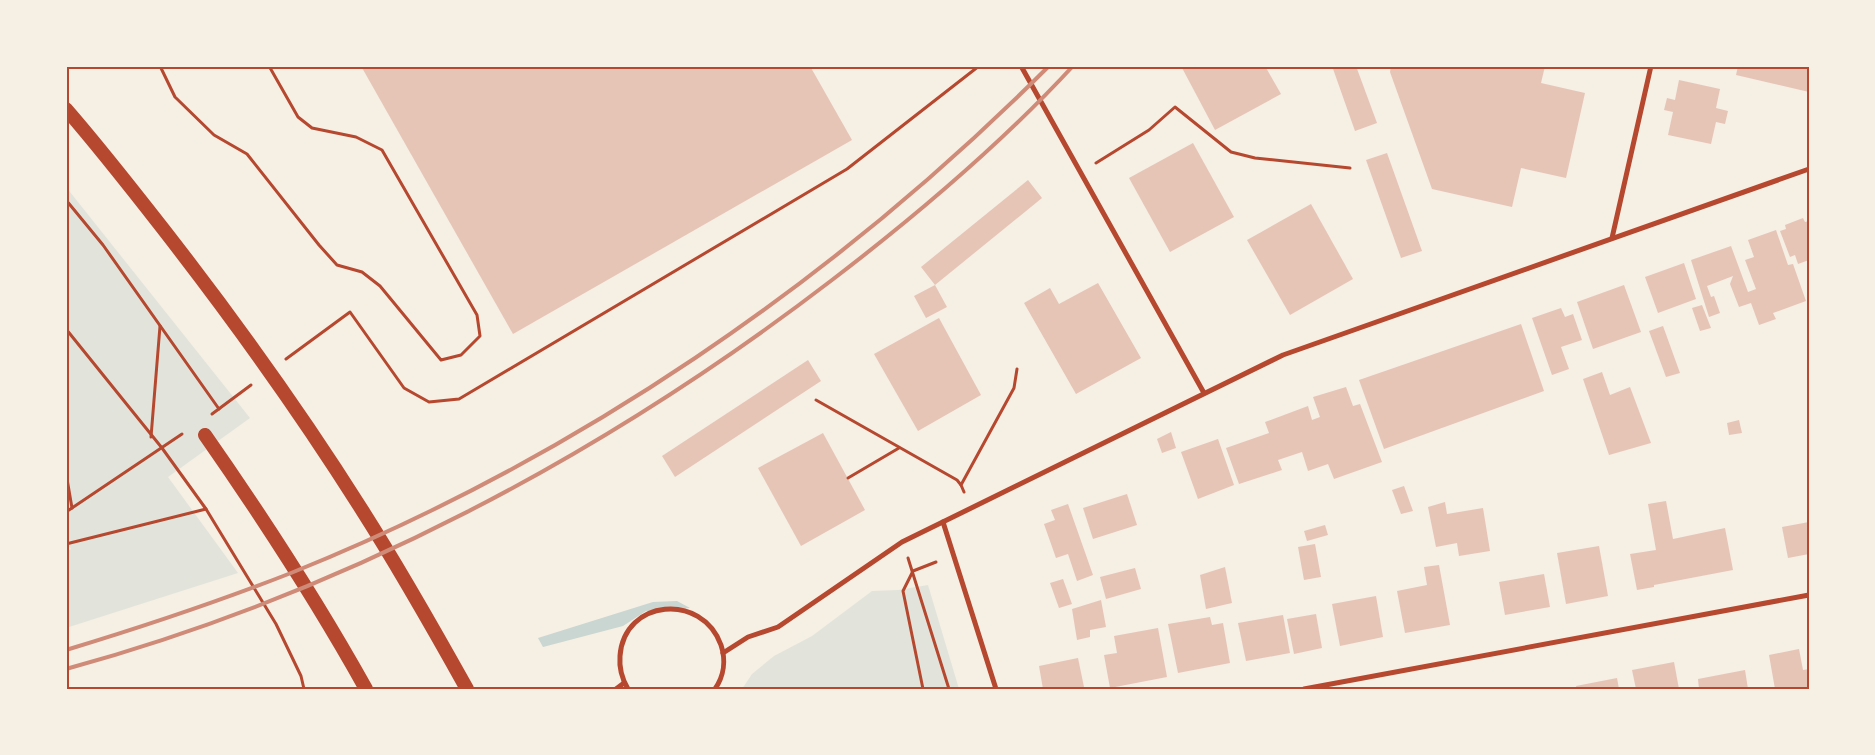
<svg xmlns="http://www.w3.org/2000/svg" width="1875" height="755" viewBox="0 0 1875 755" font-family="'Asap Condensed',sans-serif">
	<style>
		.green { fill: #e2e4dc }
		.water { fill: #c9d6d2 }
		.building { fill: #e6c5b7 }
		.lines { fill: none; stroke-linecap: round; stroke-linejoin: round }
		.path { stroke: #b5482f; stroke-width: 3 }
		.minor { stroke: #b5482f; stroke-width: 5 }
		.trunk { stroke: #b5482f; stroke-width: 14 }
		.rail { stroke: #cf8b77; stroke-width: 4 }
		.neatline { fill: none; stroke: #b5482f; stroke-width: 2 }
	</style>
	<rect width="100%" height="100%" fill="#f6efe4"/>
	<!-- green -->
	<g class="green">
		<polygon points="66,187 250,418 168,477 238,573 66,628 66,552 71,549 66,542"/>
		<polygon points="928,585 959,689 742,689 752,674 774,656 812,636 872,591 898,590"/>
	</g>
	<!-- water -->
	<polygon class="water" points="677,601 690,608 646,611 623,626 543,647 538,638 653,602"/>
	<!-- building -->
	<g class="building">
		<polygon points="361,66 810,66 852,140 513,334"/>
		<polygon points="1181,66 1265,66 1281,94 1215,130"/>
		<polygon points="1332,66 1356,66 1377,123 1355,131"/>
		<polygon points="1391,66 1545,66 1541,83 1585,93 1566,178 1521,168 1512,207 1432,189 1390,72"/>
		<polygon points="1738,66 1809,66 1809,92 1736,75"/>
		<polygon points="1679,80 1720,89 1716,108 1728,111 1725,124 1716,122 1711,144 1668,135 1673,112 1664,110 1667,98 1675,100"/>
		<polygon points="1193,143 1234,217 1170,252 1129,178"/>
		<polygon points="1387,153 1422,251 1401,258 1366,160"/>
		<polygon points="1028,180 1042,198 935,285 947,307 926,318 914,296 935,285 921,267"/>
		<polygon points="1311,204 1353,279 1290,315 1247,240"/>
		<polygon points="1803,218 1805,222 1809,221 1809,260 1798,264 1795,255 1790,257 1780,231 1786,229 1785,225"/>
		<polygon points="1776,230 1788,265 1793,264 1806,301 1773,313 1776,319 1759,325 1751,303 1739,307 1730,284 1733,276 1707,286 1711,297 1714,296 1720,313 1709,317 1691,260 1731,246 1748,292 1756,289 1745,260 1754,257 1748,240"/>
		<polygon points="1684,263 1696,299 1658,313 1645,277"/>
		<polygon points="1098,283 1141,358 1076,394 1024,303 1050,288 1059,304"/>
		<polygon points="1624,285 1641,332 1593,349 1577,302"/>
		<polygon points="1702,305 1711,328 1700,331 1692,308"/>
		<polygon points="1561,308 1565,317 1573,314 1582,340 1561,347 1569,369 1552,375 1532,318"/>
		<polygon points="939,318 981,395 918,431 874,354"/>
		<polygon points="1521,324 1544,391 1384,449 1359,380"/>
		<polygon points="1663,326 1680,373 1666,377 1649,331"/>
		<polygon points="808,360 821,381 675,477 662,456"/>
		<polygon points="1602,372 1610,395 1630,387 1651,443 1609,455 1583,379"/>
		<polygon points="1346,387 1353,406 1360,404 1382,462 1334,479 1328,464 1308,471 1302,452 1278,460 1282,470 1239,484 1226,448 1269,433 1265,422 1308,406 1312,420 1320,417 1313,397"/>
		<polygon points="1739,420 1742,433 1729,435 1727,423"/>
		<polygon points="1171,432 1176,448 1162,453 1157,439"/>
		<polygon points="823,433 865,510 801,546 758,468"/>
		<polygon points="1218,439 1234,485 1198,499 1181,452"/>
		<polygon points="1404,486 1413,511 1401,514 1392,490"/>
		<polygon points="1127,494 1137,525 1093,539 1083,508"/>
		<polygon points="1666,501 1673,539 1725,528 1733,570 1654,585 1654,587 1637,590 1630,554 1656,550 1648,504"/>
		<polygon points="1445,502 1447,514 1483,508 1490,551 1459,556 1457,543 1436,547 1428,507"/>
		<polygon points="1068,504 1093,575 1077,581 1068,554 1056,558 1044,524 1055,520 1051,510"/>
		<polygon points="1809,522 1809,554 1788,558 1782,527"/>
		<polygon points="1325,525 1328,535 1307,541 1304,531"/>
		<polygon points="1315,544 1321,577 1304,580 1298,547"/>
		<polygon points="1599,546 1608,596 1566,604 1557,553"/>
		<polygon points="1439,565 1450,625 1405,633 1397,591 1427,585 1424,567"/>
		<polygon points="1225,567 1232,603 1206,609 1200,575"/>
		<polygon points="1135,568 1141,589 1106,599 1100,577"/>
		<polygon points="1544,574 1550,607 1505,615 1499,582"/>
		<polygon points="1063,579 1072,604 1059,608 1050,583"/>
		<polygon points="1376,596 1383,637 1340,646 1332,604"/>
		<polygon points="1101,600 1106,627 1090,630 1090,637 1077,640 1072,609"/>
		<polygon points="1316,614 1322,648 1294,654 1287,619"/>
		<polygon points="1283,615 1290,653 1246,661 1238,623"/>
		<polygon points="1210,617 1212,625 1223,623 1230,663 1178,673 1168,624"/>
		<polygon points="1158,628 1167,677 1110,688 1104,655 1117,653 1114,636"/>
		<polygon points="1799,649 1803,670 1809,669 1809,689 1775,689 1769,655"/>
		<polygon points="1078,658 1084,687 1076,689 1043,689 1039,666"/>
		<polygon points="1674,662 1679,689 1636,689 1632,670"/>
		<polygon points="1745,670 1748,689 1699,689 1698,679"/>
		<polygon points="1617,678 1619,689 1577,689 1576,686"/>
	</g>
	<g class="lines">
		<!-- path -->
		<g class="path">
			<polyline points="160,66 175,97 214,135 247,154 319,245 337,265 362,272 380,286 441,360 461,355 480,336 477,315 382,150 356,137 312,128 298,117 269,66"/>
			<polyline points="1096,163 1149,130 1175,107 1231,152 1255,158 1350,168"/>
			<polyline points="66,200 103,245 219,409"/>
			<polyline points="66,329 162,448 206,509 276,624 301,676 304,689"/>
			<polyline points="286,359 350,312 404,388 429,402 459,399 847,169 979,66"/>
			<polyline points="816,400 957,480 961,485"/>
			<polyline points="212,414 251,385"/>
			<polyline points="151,437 160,326"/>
			<polyline points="66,473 72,508"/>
			<polyline points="848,478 899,448"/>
			<polyline points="964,492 961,485 1014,388 1017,369"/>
			<polyline points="66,512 182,434"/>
			<polyline points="66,544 206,509"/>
			<polyline points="908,558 949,689"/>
			<polyline points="923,689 903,591 913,571 936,562"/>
		</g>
		<!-- minor -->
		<g class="minor">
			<polyline points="1021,66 1204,393"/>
			<polyline points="1612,238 1651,66"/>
			<polyline points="943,522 996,689"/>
			<polyline points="723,653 748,637 778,627 902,542 1283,355 1809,169"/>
			<polyline points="616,689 624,683"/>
			<path d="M628,689c-6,-10 -9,-21 -8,-33 4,-57 82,-64 101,-11 5,15 3,31 -6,44"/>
			<polyline points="1304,689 1809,595"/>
		</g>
		<!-- trunk -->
		<g class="trunk">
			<path d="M66,109c34,39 66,80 98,121 70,90 137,183 198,280 37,58 71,118 105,179"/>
			<path d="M205,435c58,83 112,166 161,254"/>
		</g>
		<!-- rail -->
		<g class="rail">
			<path d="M66,650c76,-23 151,-48 225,-77 284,-114 542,-291 758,-507"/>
			<path d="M66,669c278,-76 538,-214 766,-389 85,-65 168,-135 241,-214"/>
		</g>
	</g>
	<!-- border -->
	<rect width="1875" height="755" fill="none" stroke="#f6efe4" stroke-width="135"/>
	<rect x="68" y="68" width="1740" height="620" class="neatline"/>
</svg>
